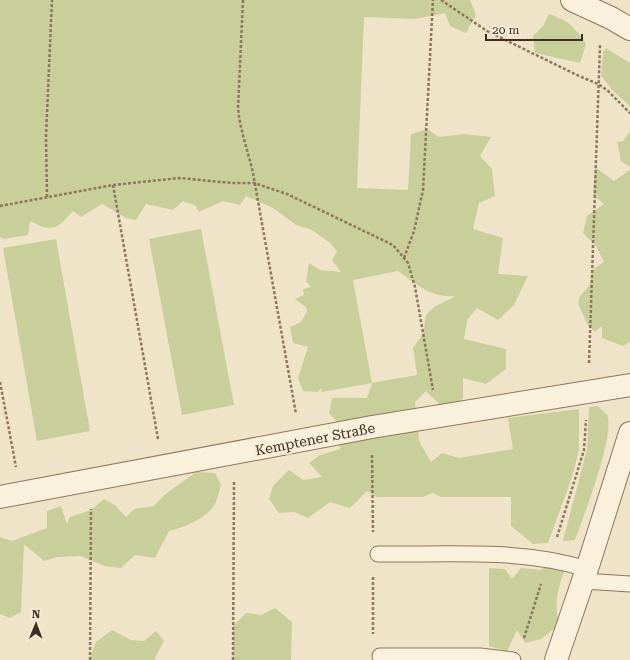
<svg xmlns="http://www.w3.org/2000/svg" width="630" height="660" viewBox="0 0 630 660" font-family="'Roboto Serif',serif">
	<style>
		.green { fill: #c9cf9b; fill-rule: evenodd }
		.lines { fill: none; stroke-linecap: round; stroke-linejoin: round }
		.service-casing { stroke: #8d765c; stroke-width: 17 }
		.minor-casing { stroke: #8d765c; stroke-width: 24 }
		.path { stroke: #8d765c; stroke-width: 2.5; stroke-dasharray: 3 2; stroke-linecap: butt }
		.service { stroke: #faf1dc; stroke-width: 15 }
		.minor { stroke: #faf1dc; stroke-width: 22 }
		.labels { text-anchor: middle; stroke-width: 4; stroke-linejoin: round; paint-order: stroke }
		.street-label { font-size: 14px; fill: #3d2e20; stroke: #f7eed8 }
	</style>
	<rect width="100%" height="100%" fill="#f0e4c8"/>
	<!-- green -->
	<g class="green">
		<path d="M0,0h470l6,15 -10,18 -16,-7 -5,-13 -30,6 -51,-2 -7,171 51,2 3,-56 16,-5 12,8 25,-3 27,3 -11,19 12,13 3,27 -16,7 -6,26 30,9 -5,36 30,2 -14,29 -16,15 -21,-12 -10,12 -3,19 42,10v20l-20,15 -23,-6v20l-13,17 -24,-24 -11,11 4,39 12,21 11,-9 17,5 54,-9 -5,-31 71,-9v41l-7,27 -24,66 -15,1 -22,-18v-29h-70l-8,-4 -10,4h-46l-10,-6 -17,17 -20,-6 -22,16 -14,-6 -15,1 -10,-14 4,-13 16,-16 14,10 19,-3 -13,-14 11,-8 20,-6 -2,-26 -9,-10 3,-15h35l5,-15 -50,9 -1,-4 -3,4 -15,-1 -5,-13 10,-31 -15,-4 -3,-16 11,-5 6,-11 -1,-4 -11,-8 9,-4 -1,-6 8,-2 -5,-6 3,-18 11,7 21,2 -9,-12 5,-9 -8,-9 -17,-12 -16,-5 -23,-17 -27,-12 -6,9 -17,-4 -24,11 -3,-6 -13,-5 -10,9 -27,-6 -10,16 -10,-2 -24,-14 -21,13 -8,-6c-16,18 -20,22 -43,10l-2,14 -24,4 -4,-2zM398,271c20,14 33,27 58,25l-22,11 -8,8 -3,19 -10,14 4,27 -45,8 -19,-103z"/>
		<path d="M549,14c20,7 26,13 37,30l-6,19 -45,-10 -2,-17 10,-10z"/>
		<polygon points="606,48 630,63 630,106 612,90 601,75 603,52"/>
		<polygon points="630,131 630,167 621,161 617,142 623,141"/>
		<polygon points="595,167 614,181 630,170 630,342 623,346 602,338 602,326 595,332 587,324 578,303 580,296 590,285 592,270 604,262 596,246 583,233 587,216 604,204 593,195"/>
		<polygon points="201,229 234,405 182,415 149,239"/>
		<polygon points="56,239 90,431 37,441 3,248"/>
		<path d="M598,406c2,3 7,6 9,9 9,19 -24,103 -32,125l-12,1 24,-92 2,-42z"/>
		<path d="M196,472l19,1 6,12c-2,6 -3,13 -6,19 -9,15 -30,23 -46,27l-14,27 -20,-3 -14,13 -17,-2 -23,-10 -23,1 -14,4 -20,-17 -3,68 -11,6 -10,-4v-77l12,4 35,-13v-17l14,-5 6,18 3,-7 21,-7 13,-11 11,6 11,12 8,-8 20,-3c12,-15 27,-22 42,-34z"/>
		<path d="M549,562l18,2c-8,20 -14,39 -8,61l-18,14 -16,4 -8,-13 -10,21 -18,-5v-78l16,1 7,10 9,-11 20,2z"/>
		<polygon points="275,608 292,622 291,660 233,660 233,626 246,613 261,615"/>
		<polygon points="112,630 131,640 144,641 156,631 164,641 154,660 91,660 90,658 96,642"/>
	</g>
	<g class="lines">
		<defs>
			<g id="service">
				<path d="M378,554c69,1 143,-6 209,15"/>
				<polyline points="583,581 630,584"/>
				<polyline points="380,656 480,656 513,660"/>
			</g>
			<g id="minor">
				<polyline points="572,0 611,18 630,29"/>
				<polyline points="0,497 372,427 630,385"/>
				<polyline points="556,660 587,569 630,433"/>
			</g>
		</defs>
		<!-- service casing -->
		<use href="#service" class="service-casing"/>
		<!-- minor casing -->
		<use href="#minor" class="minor-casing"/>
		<!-- path -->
		<g class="path">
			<path d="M243,0l-5,108c2,22 10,43 15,65l43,241"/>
			<polyline points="441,0 487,31 579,76 598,84 607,90 630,113"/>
			<polyline points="113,185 158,439"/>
			<polyline points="47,197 46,136 52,0"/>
			<polyline points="0,206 113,185 179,178 232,183 254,183 287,194 393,245 408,263 415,287 433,390"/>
			<polyline points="404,258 414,231 423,190 433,0"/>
			<polyline points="589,363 600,45"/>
			<polyline points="0,382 16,467"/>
			<polyline points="372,455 373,532"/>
			<polyline points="557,537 584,450 586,420"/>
			<polyline points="373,577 373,634"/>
			<polyline points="524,638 541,584"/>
			<polyline points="90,660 91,509"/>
			<polyline points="233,660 234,481"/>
		</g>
		<!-- service -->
		<use href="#service" class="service"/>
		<!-- minor -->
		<use href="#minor" class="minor"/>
	</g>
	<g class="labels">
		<!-- street labels -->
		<g class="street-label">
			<text transform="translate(315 439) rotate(-11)" y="5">Kemptener Straße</text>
		</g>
	</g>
	<!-- north arrow -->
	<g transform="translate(36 624) rotate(1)" stroke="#f7eed8" stroke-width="3" paint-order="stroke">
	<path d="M0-3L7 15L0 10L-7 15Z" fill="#3d2e20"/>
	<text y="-6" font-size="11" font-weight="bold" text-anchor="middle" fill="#3d2e20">N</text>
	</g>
	<!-- scale -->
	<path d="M486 34v6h96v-6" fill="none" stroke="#3d2e20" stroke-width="2"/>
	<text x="492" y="34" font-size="12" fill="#3d2e20" stroke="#f7eed8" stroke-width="3" paint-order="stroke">20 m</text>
</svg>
